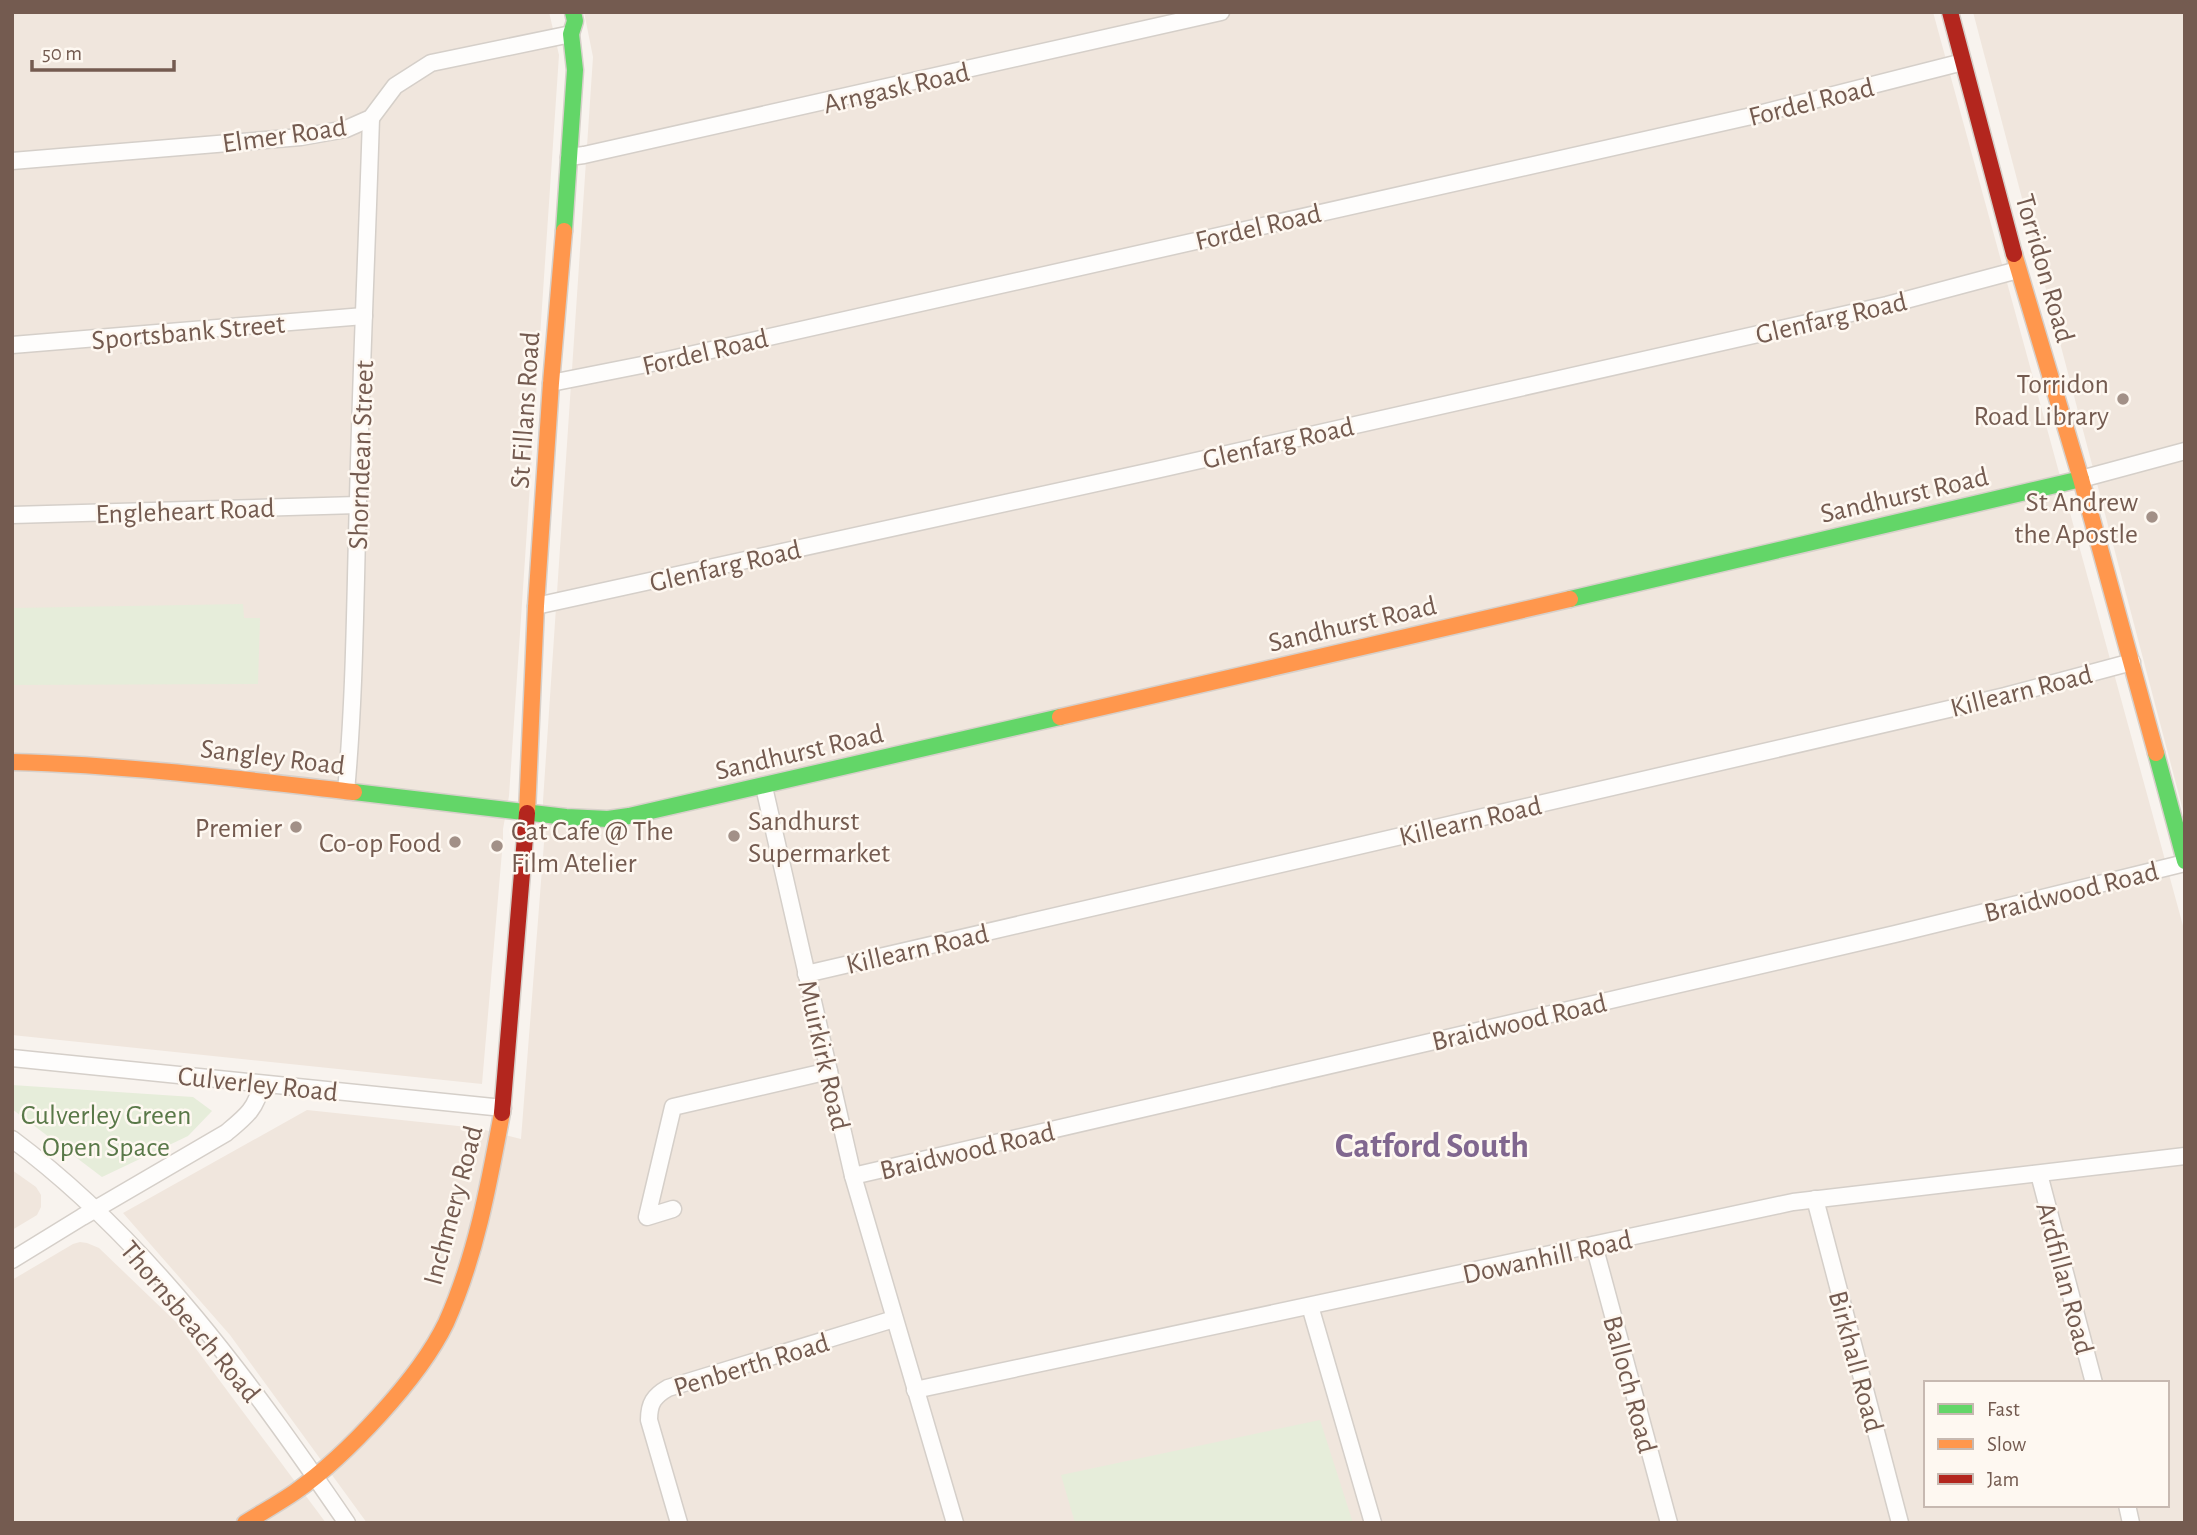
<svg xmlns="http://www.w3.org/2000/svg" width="2197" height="1535" viewBox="0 0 2197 1535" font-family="'Alegreya Sans',sans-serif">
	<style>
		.residential { fill: #f0e6dd; fill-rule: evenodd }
		.green { fill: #e6edda }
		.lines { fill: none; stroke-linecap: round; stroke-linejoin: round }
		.street-casing { stroke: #d5cfc9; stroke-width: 19 }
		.fast-casing { stroke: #d7d0ca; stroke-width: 19 }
		.slow-casing { stroke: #d7d0ca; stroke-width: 19 }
		.jam-casing { stroke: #d7d0ca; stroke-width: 19 }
		.street { stroke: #fefdfc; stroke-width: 16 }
		.fast { stroke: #63d668; stroke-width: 16 }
		.slow { stroke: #ff974d; stroke-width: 16 }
		.jam { stroke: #b3261e; stroke-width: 16 }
		.poi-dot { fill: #a29087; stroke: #fef8f1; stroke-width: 2.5 }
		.labels { text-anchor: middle; stroke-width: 5; stroke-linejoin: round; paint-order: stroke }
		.street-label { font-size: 28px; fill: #745b50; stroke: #fef8f1 }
		.poi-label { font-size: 28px; fill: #745b50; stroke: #fef8f1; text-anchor: end }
		.park-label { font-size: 28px; fill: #597848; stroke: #fef8f1 }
		.district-label { font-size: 35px; font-weight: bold; fill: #80678f; stroke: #fef8f1 }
	</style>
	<rect width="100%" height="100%" fill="#f8f3ee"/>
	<!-- residential -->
	<g class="residential">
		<polygon points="12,12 549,12 559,55 509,796 503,829 503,840 482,1084 12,1035"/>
		<path d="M584,12h1349l252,921v590h-1818l-137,-188 -107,-122 184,-103 170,18 44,11 23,-296 -1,-42 50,-744zM1926,1383h241v122h-241z"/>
		<polygon points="1973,12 2185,12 2185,818"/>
		<polygon points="12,1170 36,1187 41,1195 41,1207 37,1215 12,1230"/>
		<polygon points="80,1242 87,1243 99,1248 176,1322 326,1523 12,1523 12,1280 73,1244"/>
	</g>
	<!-- green -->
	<g class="green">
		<polygon points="243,604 244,618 260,618 258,684 12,685 12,608"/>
		<polygon points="12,1085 193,1097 212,1111 188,1136 102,1177 12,1109"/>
		<polygon points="1320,1420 1353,1523 1075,1523 1061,1475"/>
	</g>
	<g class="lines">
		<defs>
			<g id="street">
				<polyline points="569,157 584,155 1221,12"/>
				<polyline points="12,161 301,137 346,129 371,118 395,86 431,63 571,34"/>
				<polyline points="12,345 364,316"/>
				<polyline points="551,383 667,360 1747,117 1963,62"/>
				<polyline points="2081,479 2185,451"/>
				<polyline points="12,515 358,505"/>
				<polyline points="536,606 1156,470 1785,328 1887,305 2018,270"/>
				<polyline points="764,787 853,1176 955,1523"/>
				<path d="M346,791c9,-97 9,-194 12,-291 3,-127 9,-255 13,-382"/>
				<polyline points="806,974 2005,696 2132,662"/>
				<polyline points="12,1058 503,1108"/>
				<path d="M12,1139c137,102 239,244 335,384"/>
				<polyline points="2039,1174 2094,1383"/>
				<polyline points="853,1176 1895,934 2185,863"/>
				<polyline points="1815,1199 1900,1523"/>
				<polyline points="673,1209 647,1217 673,1107 829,1071"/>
				<polyline points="1594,1245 1669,1523"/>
				<path d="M12,1260l70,-43 144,-84c18,-15 31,-24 35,-49"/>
				<polyline points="1310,1306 1373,1523"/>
				<polyline points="915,1390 1793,1202 2185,1156"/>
				<polyline points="2127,1505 2131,1523"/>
				<path d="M679,1523l-30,-103c0,-17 5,-24 19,-32l226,-69"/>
			</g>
			<g id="fast">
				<polyline points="564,231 575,70 571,34 575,21 573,12"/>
				<polyline points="1570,599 2081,479"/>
				<polyline points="2156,753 2185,861"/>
				<polyline points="354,792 566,817 608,819 629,816 1060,717"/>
			</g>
			<g id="slow">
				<polyline points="2014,254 2081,479 2156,753"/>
				<polyline points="1060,717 1570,599"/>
				<path d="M12,762c115,3 228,17 342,30"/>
				<polyline points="527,813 536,606 551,383 564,231"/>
				<path d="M245,1523c16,-10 34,-20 50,-31 51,-36 124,-113 151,-169 30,-67 43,-139 56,-210"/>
			</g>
			<g id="jam">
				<polyline points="1950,12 2014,254"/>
				<polyline points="502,1113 527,813"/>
			</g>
		</defs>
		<!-- street casing -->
		<use href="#street" class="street-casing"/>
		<!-- fast casing -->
		<use href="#fast" class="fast-casing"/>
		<!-- slow casing -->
		<use href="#slow" class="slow-casing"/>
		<!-- jam casing -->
		<use href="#jam" class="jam-casing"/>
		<!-- street -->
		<use href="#street" class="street"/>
		<!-- fast -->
		<use href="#fast" class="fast"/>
		<!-- slow -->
		<use href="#slow" class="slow"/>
		<!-- jam -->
		<use href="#jam" class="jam"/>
	</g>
	<!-- markers -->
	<g class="poi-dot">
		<circle cx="2123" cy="399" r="7"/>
		<circle cx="2152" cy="517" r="7"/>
		<circle cx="296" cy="827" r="7"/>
		<circle cx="734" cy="836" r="7"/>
		<circle cx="455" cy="842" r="7"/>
		<circle cx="497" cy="846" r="7"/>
	</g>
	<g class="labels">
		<!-- street labels -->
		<g class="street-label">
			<text transform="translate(896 87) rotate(-13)" y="10">Arngask Road</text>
			<text transform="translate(1811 101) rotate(-14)" y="10">Fordel Road</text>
			<text transform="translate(284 134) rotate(-8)" y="10">Elmer Road</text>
			<text transform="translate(1258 226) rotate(-13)" y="10">Fordel Road</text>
			<text transform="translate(2046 268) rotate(74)" y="10">Torridon Road</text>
			<text transform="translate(1831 317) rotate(-13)" y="10">Glenfarg Road</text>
			<text transform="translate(188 331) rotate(-5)" y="10">Sportsbank Street</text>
			<text transform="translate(705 351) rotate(-13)" y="10">Fordel Road</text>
			<text transform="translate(524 410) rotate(-86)" y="10">St Fillans Road</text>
			<text transform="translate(1278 442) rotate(-13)" y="10">Glenfarg Road</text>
			<text transform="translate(360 455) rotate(-88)" y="10">Shorndean Street</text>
			<text transform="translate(1904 494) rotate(-13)" y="10">Sandhurst Road</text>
			<text transform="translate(185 510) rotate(-2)" y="10">Engleheart Road</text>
			<text transform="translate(725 565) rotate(-13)" y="10">Glenfarg Road</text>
			<text transform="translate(1352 623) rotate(-13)" y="10">Sandhurst Road</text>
			<text transform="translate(2021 690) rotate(-14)" y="10">Killearn Road</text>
			<text transform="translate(799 751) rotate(-13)" y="10">Sandhurst Road</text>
			<text transform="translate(273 756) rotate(7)" y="10">Sangley Road</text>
			<text transform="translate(1470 820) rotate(-13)" y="10">Killearn Road</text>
			<text transform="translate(2071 891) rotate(-14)" y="10">Braidwood Road</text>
			<text transform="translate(917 948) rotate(-13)" y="10">Killearn Road</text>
			<text transform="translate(1519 1021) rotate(-13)" y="10">Braidwood Road</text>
			<text transform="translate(825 1055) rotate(77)" y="10">Muirkirk Road</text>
			<text transform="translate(258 1083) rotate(6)" y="10">Culverley Road</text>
			<text transform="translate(967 1150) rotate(-13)" y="10">Braidwood Road</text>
			<text transform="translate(452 1205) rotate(-75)" y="10">Inchmery Road</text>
			<text transform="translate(1547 1256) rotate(-12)" y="10">Dowanhill Road</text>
			<text transform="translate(2066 1278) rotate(75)" y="10">Ardfillan Road</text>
			<text transform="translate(191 1321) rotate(50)" y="10">Thornsbeach Road</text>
			<text transform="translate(1857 1361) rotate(75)" y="10">Birkhall Road</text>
			<text transform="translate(751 1364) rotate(-17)" y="10">Penberth Road</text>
			<text transform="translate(1631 1384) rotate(75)" y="10">Balloch Road</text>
		</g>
		<!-- poi labels -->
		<g class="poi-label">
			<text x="2109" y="393">Torridon<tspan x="2109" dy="32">Road Library</tspan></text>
			<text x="2138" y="511">St Andrew<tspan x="2138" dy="32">the Apostle</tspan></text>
			<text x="748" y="830" text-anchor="start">Sandhurst<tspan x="748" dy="32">Supermarket</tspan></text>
			<text x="282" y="837">Premier</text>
			<text x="511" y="840" text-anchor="start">Cat Cafe @ The<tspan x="511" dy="32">Film Atelier</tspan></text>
			<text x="441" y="852">Co-op Food</text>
		</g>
		<!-- park labels -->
		<g class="park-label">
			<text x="106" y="1124">Culverley Green<tspan x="106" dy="32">Open Space</tspan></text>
		</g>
		<!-- district labels -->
		<g class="district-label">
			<text x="1432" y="1157">Catford South</text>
		</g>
	</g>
	<!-- border -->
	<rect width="2197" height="1535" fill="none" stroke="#745b50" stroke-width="28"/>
	<!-- legend -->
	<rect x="1924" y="1381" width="245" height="126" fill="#fef8f1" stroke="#c7b9b1" stroke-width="2"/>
	<rect x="1938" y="1404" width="35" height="10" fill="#63d668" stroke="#c7b9b1" stroke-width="2"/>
	<text x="1987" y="1416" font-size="21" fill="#745b50">Fast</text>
	<rect x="1938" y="1439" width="35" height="10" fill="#ff974d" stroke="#c7b9b1" stroke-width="2"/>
	<text x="1987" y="1451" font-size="21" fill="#745b50">Slow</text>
	<rect x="1938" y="1474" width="35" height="10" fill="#b3261e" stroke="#c7b9b1" stroke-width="2"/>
	<text x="1987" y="1486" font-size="21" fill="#745b50">Jam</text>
	<!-- scale -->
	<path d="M32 60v10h142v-10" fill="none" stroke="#745b50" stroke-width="3.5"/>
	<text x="42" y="60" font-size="21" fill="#745b50" stroke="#fef8f1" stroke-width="5" paint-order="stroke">50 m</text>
</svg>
